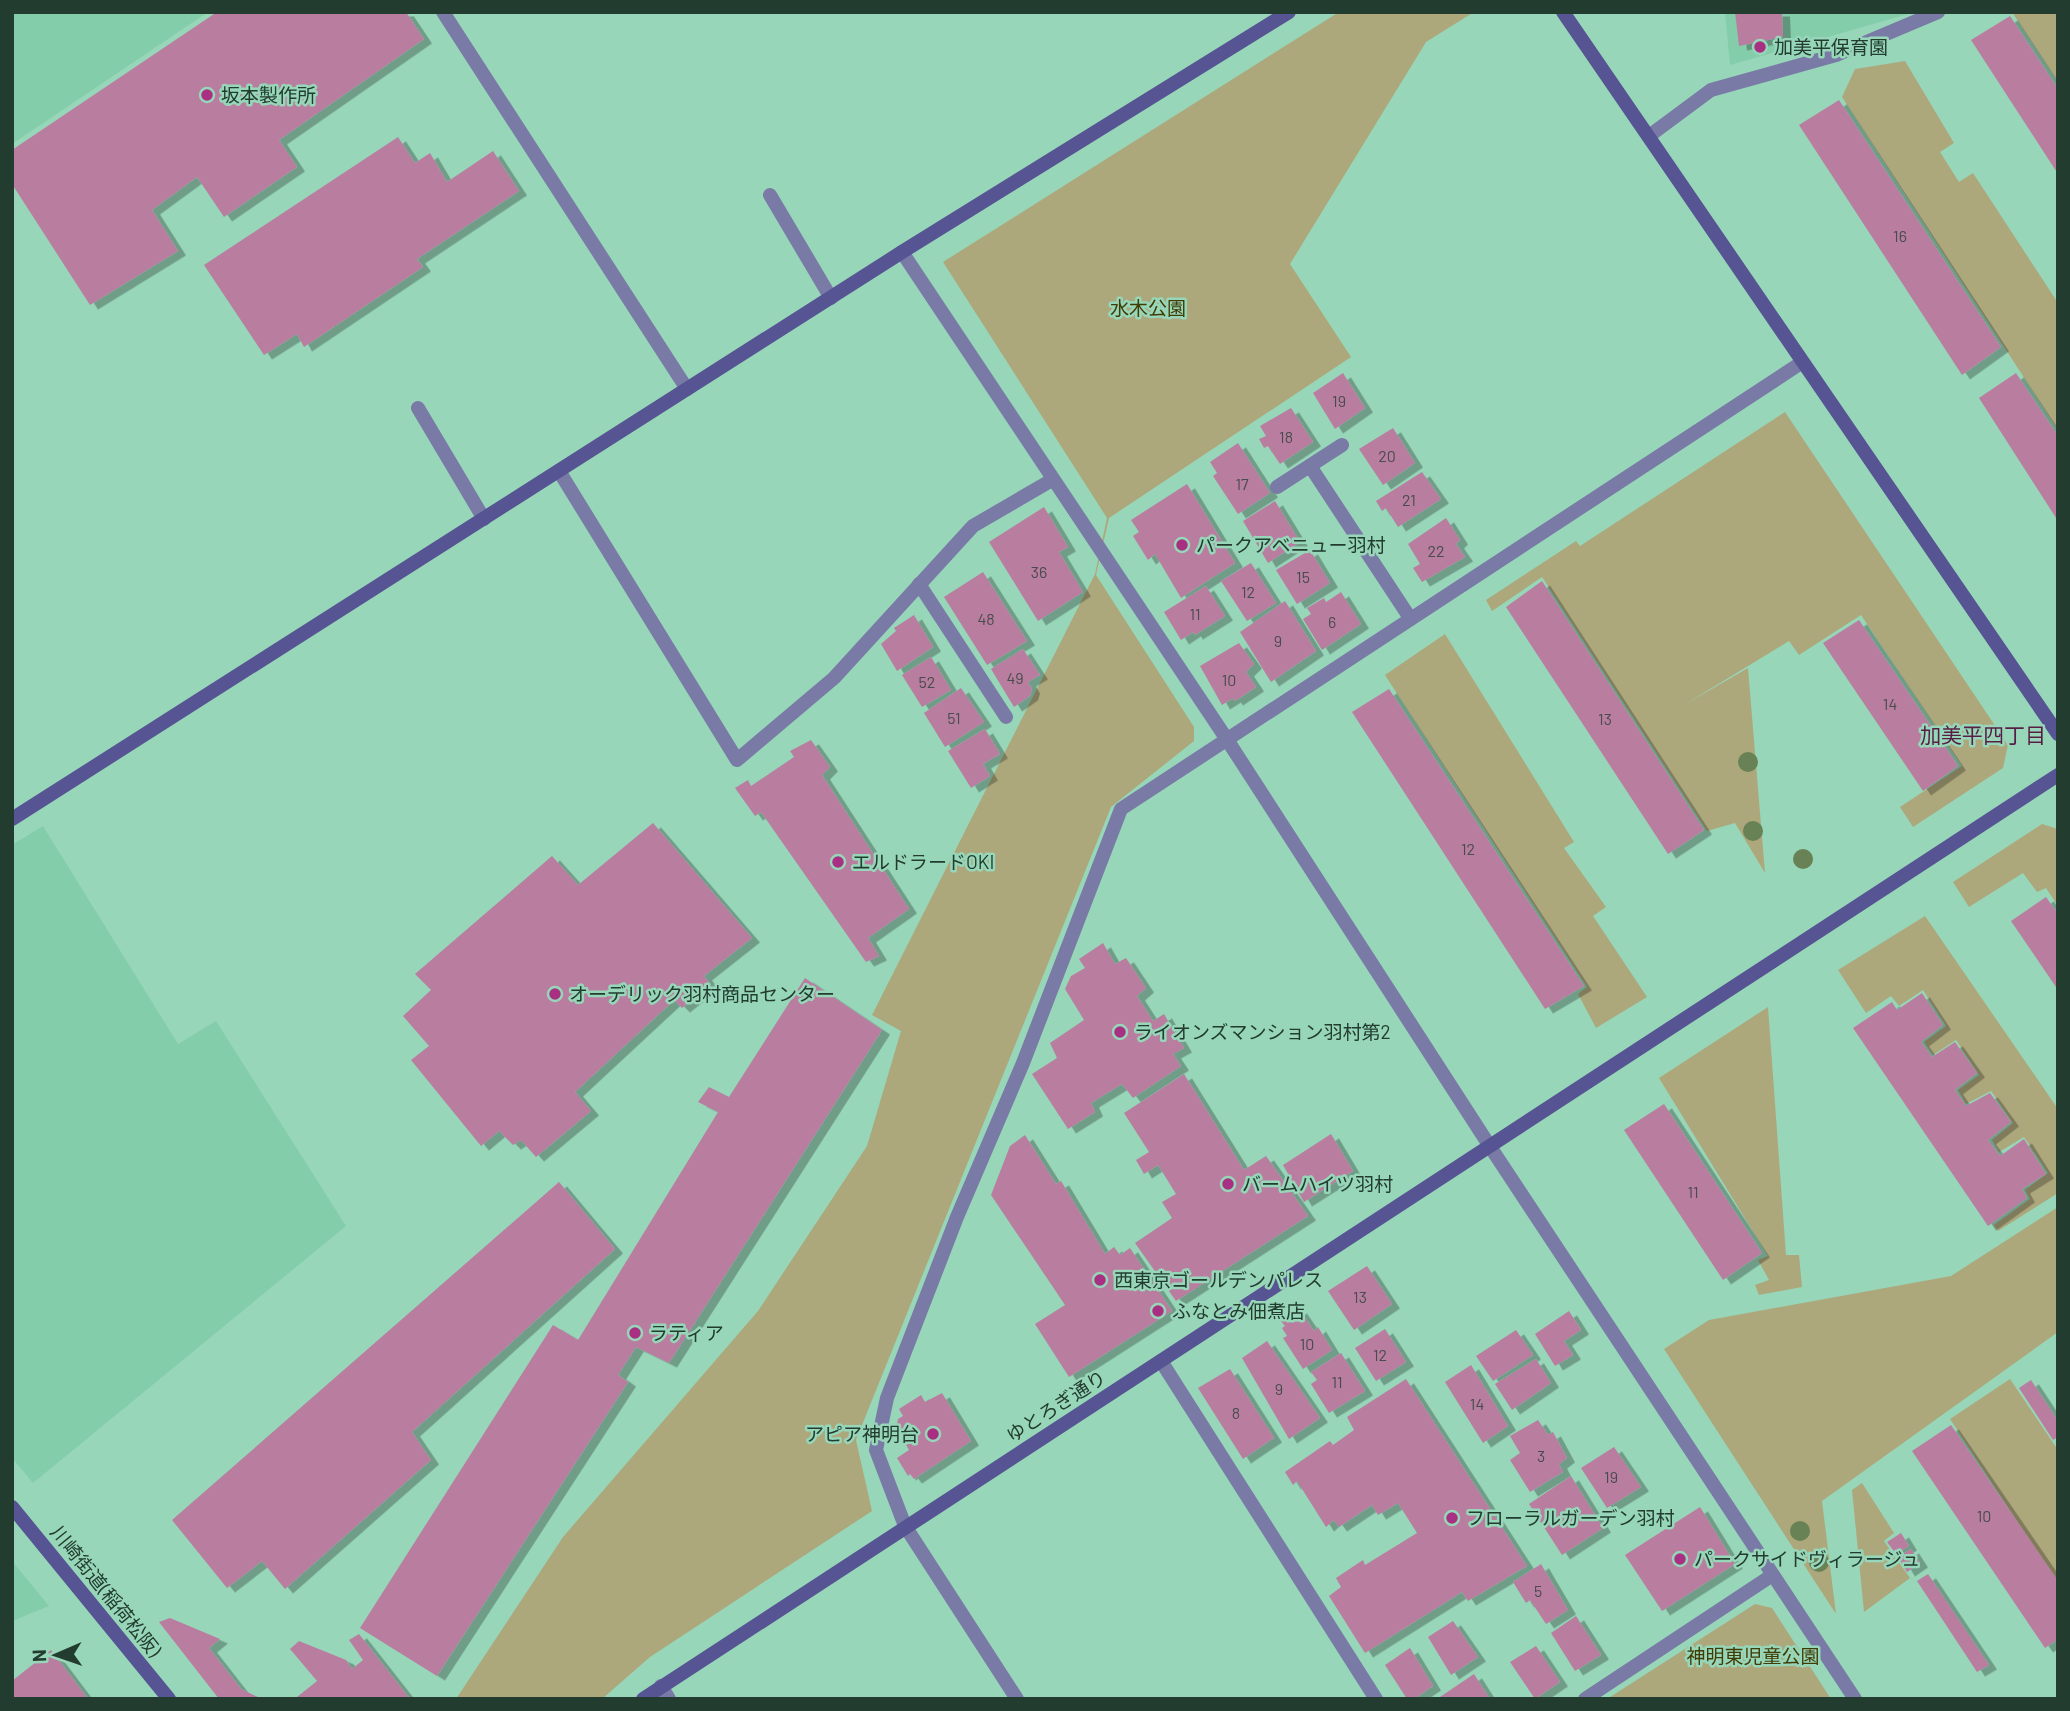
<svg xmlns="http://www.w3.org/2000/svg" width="2070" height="1711" viewBox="0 0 2070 1711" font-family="Barlow,'Noto Sans JP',sans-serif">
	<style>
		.built { fill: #84cdab }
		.green { fill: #ada87c }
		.building { fill: #b97da0; filter: url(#shadow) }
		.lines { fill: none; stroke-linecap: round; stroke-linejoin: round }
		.lane { stroke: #797aa6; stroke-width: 14 }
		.street { stroke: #797aa6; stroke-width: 14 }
		.secondary { stroke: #565493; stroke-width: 14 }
		.tree { fill: #688155 }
		.poi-dot { fill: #a92f82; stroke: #97d6b8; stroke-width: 2.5 }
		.labels { text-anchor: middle; stroke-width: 5; stroke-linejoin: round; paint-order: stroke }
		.number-label { font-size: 16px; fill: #484c4c }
		.poi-label { font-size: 19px; fill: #223c30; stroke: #97d6b8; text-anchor: start }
		.park-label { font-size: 19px; fill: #413b04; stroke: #97d6b8 }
		.street-label { font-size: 19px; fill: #223c30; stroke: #97d6b8 }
		.neighbourhood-label { font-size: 21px; fill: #581d44; stroke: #97d6b8 }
	</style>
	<defs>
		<filter id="shadow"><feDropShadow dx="8" dy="4.5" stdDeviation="0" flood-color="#0004"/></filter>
	</defs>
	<rect width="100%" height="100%" fill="#97d6b8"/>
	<!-- built -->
	<g class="built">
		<polygon points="12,12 208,12 12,144"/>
		<polygon points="1725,12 1915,12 1730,65"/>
		<polygon points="43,826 178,1044 216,1021 346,1226 33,1483 12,1458 12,845"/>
		<polygon points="12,1561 49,1606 12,1621"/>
	</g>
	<!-- green -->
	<g class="green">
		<polygon points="1339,12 1474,12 1426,42 1290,264 1351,357 1109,518 1096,575 1194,727 1194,741 1111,807 856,1440 872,1511 650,1657 602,1699 456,1699 563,1537 758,1311 867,1146 901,1031 872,1015 1095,574 1107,518 943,262"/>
		<polygon points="2012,12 2058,12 2058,82"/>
		<polygon points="1905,61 1954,143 1940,152 1959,182 1973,173 2058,303 2058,430 1842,97 1855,69"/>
		<polygon points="1785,412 2008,745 2003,768 1913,827 1900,807 1962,766 1861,615 1799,655 1789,641 1684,705 1748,668 1765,873 1735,823 1707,831 1542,577 1492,611 1486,600 1576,541 1580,546"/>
		<polygon points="1445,634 1574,842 1564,848 1606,907 1593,916 1647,997 1596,1028 1578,994 1587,987 1385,675"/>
		<polygon points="2042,824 2058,829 2058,906 2046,888 2037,892 2023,873 1969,907 1953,882"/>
		<polygon points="1925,916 2058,1109 2058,1193 1998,1231 1994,1225 2030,1199 2025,1190 2048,1173 2024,1137 1999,1152 1992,1140 2013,1123 1991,1091 1966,1104 1958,1090 1979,1075 1956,1040 1933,1055 1924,1042 1946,1026 1923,990 1899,1006 1891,996 1866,1013 1838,970"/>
		<polygon points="1768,1007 1786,1255 1799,1255 1802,1287 1759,1295 1755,1285 1769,1280 1758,1260 1768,1256 1659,1078"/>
		<polygon points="2058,1207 2058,1332 1822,1501 1836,1614 1664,1349 1709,1320 1951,1276"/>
		<polygon points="2010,1379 2058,1450 2058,1584 1950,1419"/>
		<polygon points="1862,1483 1894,1533 1884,1541 1910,1578 1864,1612 1852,1490"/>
		<polygon points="1755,1604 1772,1608 1831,1699 1607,1699"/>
	</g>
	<!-- building -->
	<g class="building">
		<polygon points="217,12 406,12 424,39 279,140 297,167 224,217 197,177 152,210 178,251 90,305 12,184 12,150"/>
		<polygon points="1735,12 1782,12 1783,37 1739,46"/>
		<polygon points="2010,16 2058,89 2058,174 1971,40"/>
		<polygon points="1839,100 2001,347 1962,375 1799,125"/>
		<polygon points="398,137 415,163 430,153 447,182 493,151 519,191 417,259 423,267 304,347 297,334 264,355 204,265"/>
		<polygon points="1343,373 1365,408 1335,429 1313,393"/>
		<polygon points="2016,373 2058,436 2058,521 1979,398"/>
		<polygon points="1291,408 1313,442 1280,464 1268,446 1264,448 1259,439 1266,436 1260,426"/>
		<polygon points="1393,428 1415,463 1383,485 1359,449"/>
		<polygon points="1238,443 1270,493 1238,514 1213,476 1217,473 1210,462"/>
		<polygon points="1422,472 1441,499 1398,527 1386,508 1382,511 1376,501"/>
		<polygon points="1187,484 1235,563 1181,598 1155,554 1148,560 1133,536 1139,532 1131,520"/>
		<polygon points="1275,501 1300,542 1268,563 1243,521"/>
		<polygon points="1044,507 1068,547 1059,552 1083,592 1038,621 989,542"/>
		<polygon points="1446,518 1460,540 1456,544 1465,557 1422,582 1413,568 1420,564 1408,544"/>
		<polygon points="1310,550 1330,583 1297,604 1276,570"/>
		<polygon points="1251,563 1276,603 1247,621 1221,581"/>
		<polygon points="983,572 1027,641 987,665 944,597"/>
		<polygon points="1542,581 1704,830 1668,854 1506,607"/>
		<polygon points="1206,586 1225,616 1195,635 1193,632 1181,640 1164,612"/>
		<polygon points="1341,592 1361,624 1322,650 1303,619 1311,614 1307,608 1324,598 1326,602"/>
		<polygon points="1285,601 1316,651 1271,682 1240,632"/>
		<polygon points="914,615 933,647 897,671 881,644 896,631 894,628"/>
		<polygon points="1859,620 1958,766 1923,791 1823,643"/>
		<polygon points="1239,643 1254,664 1246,672 1256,687 1235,701 1233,698 1222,705 1200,666"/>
		<polygon points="1023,649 1040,675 1028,682 1032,689 1030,696 1014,707 991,669"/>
		<polygon points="931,657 951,690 922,707 902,675"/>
		<polygon points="961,688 984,722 945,747 924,713"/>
		<polygon points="1389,689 1584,986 1545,1009 1352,712"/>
		<polygon points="985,729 1000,754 983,764 990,776 971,788 948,751"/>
		<polygon points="811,740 830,767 822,775 909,909 868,938 879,956 866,962 761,812 755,816 735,788 748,780 751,786 794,757 790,751"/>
		<polygon points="653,823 752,938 704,976 711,985 682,1008 674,1000 575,1092 591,1111 536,1157 521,1140 513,1145 499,1131 481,1146 411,1060 429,1046 403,1016 431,990 415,974 552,856 578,885"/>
		<polygon points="2046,897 2058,914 2058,990 2011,921"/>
		<polygon points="1103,943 1115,964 1126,958 1146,988 1137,996 1153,1021 1164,1014 1184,1048 1173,1054 1181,1066 1133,1098 1122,1084 1091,1103 1095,1112 1068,1129 1032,1074 1057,1058 1050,1043 1084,1020 1065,989 1071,976 1085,968 1079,959"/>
		<polygon points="805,978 882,1030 669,1363 636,1347 618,1375 628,1382 437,1676 360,1628 553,1325 578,1340 718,1112 698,1102 709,1087 729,1097"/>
		<polygon points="1922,993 1943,1025 1921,1042 1932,1057 1955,1042 1977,1073 1955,1090 1966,1106 1990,1093 2011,1122 1988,1140 2000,1156 2024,1139 2046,1174 2022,1189 2027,1198 1988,1226 1853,1028 1892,1002 1897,1010"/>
		<polygon points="1184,1074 1244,1170 1266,1156 1308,1216 1176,1301 1135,1243 1172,1218 1162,1202 1176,1194 1158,1165 1144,1174 1136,1160 1149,1152 1124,1113"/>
		<polygon points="1664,1104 1762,1253 1723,1280 1624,1130"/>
		<polygon points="1331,1134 1353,1171 1304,1202 1283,1165"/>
		<polygon points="1025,1135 1056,1184 1061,1181 1105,1254 1114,1247 1120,1255 1130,1248 1172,1311 1069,1377 1035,1324 1065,1305 991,1195 1010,1146"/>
		<polygon points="559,1182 615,1249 412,1432 431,1460 285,1589 262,1561 227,1588 172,1520"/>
		<polygon points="1367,1266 1392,1304 1354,1330 1328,1291"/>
		<polygon points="1299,1309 1314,1331 1318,1327 1332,1350 1303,1369 1283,1338 1287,1336 1282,1328 1285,1326 1281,1321"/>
		<polygon points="1569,1311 1581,1330 1564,1341 1573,1355 1555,1366 1535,1334"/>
		<polygon points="1385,1329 1406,1362 1376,1381 1355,1348"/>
		<polygon points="1516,1330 1533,1355 1493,1381 1476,1356"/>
		<polygon points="1267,1341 1320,1418 1289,1439 1242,1358"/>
		<polygon points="1341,1353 1365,1391 1329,1413 1311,1384 1317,1380 1311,1372"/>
		<polygon points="1536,1359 1551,1383 1512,1410 1495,1384"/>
		<polygon points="1471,1365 1508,1426 1483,1443 1445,1382"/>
		<polygon points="1230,1369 1274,1438 1243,1459 1198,1388"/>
		<polygon points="1406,1379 1527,1566 1468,1601 1462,1592 1365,1653 1329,1596 1341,1587 1336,1578 1363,1560 1365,1565 1417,1533 1398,1503 1378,1515 1372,1505 1339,1527 1334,1520 1326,1527 1297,1481 1293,1485 1285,1472 1330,1441 1333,1445 1354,1430 1347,1417"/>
		<polygon points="2031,1380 2058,1421 2058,1437 2053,1440 2019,1388"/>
		<polygon points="942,1393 971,1441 914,1479 910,1474 908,1476 897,1458 909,1450 896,1428 898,1419 903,1416 899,1409 921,1395 925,1402"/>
		<polygon points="1538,1420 1548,1435 1553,1432 1567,1458 1559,1464 1563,1472 1530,1492 1510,1460 1520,1453 1510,1436"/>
		<polygon points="1951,1425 2058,1581 2058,1639 2045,1648 1912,1451"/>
		<polygon points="1614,1447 1641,1487 1607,1508 1581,1468"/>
		<polygon points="1571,1476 1603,1528 1562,1555 1529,1504"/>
		<polygon points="1700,1507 1735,1564 1662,1611 1625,1555"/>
		<polygon points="1901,1533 1909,1546 1896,1554 1887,1542"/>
		<polygon points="1911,1549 1920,1563 1907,1572 1898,1557"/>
		<polygon points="1541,1564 1568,1610 1546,1624 1530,1600 1526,1603 1513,1582"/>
		<polygon points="1928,1574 1989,1665 1977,1672 1917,1581"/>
		<polygon points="1576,1616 1601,1655 1575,1671 1551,1633"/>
		<polygon points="170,1618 220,1639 209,1648 241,1689 262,1699 219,1699 159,1622"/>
		<polygon points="1453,1621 1478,1657 1451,1675 1428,1637"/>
		<polygon points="359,1634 410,1699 299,1699 297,1697 317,1681 290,1649 299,1641 346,1660 352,1669 363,1660 349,1640"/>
		<polygon points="1536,1646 1560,1682 1535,1699 1510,1662"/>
		<polygon points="1410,1648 1433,1686 1414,1699 1407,1699 1385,1665"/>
		<polygon points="51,1650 88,1699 12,1699 12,1681"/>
		<polygon points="1474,1674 1490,1699 1437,1699"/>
	</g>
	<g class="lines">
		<!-- lane -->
		<g class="lane">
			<polyline points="770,195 831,298"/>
			<polyline points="418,408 484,519"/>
			<polyline points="559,471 737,760 834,678 973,526 1052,480"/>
			<polyline points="919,584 1006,717"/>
		</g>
		<!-- street -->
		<g class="street">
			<polyline points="443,12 687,389"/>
			<polyline points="1649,136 1711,90 1836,55 1938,12"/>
			<polyline points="902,252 1226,738 1489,1145 1855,1699"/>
			<polyline points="1310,466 1410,618"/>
			<polyline points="1277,487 1342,445"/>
			<polyline points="1161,1361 1376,1699"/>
			<polyline points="661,1686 669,1699"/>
			<polyline points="1017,1699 905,1526 876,1450 887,1398 957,1217 1023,1063 1121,809 1801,363"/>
			<polyline points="1585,1699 1771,1576"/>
		</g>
		<!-- secondary -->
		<g class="secondary">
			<polyline points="1563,12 2058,734"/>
			<polyline points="12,819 902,252 1289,12"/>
			<polyline points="12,1507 169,1699"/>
			<polyline points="643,1699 2058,775"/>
		</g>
	</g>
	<!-- trees -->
	<g class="tree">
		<circle cx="1748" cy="762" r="10"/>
		<circle cx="1753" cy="831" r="10"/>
		<circle cx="1803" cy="859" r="10"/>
		<circle cx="1800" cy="1531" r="10"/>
		<circle cx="1819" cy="1562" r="10"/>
	</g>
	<!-- markers -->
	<g class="poi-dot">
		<circle cx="1760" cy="47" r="7"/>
		<circle cx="207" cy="95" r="7"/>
		<circle cx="1182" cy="545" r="7"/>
		<circle cx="838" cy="862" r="7"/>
		<circle cx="555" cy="994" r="7"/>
		<circle cx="1120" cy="1032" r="7"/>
		<circle cx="1228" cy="1184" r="7"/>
		<circle cx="1100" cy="1280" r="7"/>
		<circle cx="1158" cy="1311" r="7"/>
		<circle cx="635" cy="1333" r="7"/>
		<circle cx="933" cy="1434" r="7"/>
		<circle cx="1452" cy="1518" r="7"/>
		<circle cx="1680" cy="1559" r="7"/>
	</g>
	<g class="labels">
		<!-- number labels -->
		<g class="number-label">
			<text x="1900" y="242">16</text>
			<text x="1339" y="407">19</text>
			<text x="1286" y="443">18</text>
			<text x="1387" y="462">20</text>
			<text x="1242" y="490">17</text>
			<text x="1409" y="506">21</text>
			<text x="1436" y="557">22</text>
			<text x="1039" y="578">36</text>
			<text x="1303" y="583">15</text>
			<text x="1248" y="598">12</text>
			<text x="1195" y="620">11</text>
			<text x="986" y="625">48</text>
			<text x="1332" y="628">6</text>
			<text x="1278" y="647">9</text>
			<text x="1015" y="684">49</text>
			<text x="1229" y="686">10</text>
			<text x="927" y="688">52</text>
			<text x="1890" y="710">14</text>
			<text x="954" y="724">51</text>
			<text x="1605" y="725">13</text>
			<text x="1468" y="855">12</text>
			<text x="1693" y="1198">11</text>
			<text x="1360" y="1303">13</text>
			<text x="1307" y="1350">10</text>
			<text x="1380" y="1361">12</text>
			<text x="1337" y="1388">11</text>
			<text x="1279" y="1395">9</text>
			<text x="1477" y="1410">14</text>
			<text x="1236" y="1419">8</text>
			<text x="1541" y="1462">3</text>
			<text x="1611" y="1483">19</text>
			<text x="1984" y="1522">10</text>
			<text x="1538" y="1597">5</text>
		</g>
		<!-- poi labels -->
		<g class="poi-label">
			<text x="1774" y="54">加美平保育園</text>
			<text x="221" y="102">坂本製作所</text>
			<text x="1196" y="552">パークアベニュー羽村</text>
			<text x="852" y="869">エルドラードOKI</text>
			<text x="569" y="1001">オーデリック羽村商品センター</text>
			<text x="1134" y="1039">ライオンズマンション羽村第2</text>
			<text x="1242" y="1191">バームハイツ羽村</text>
			<text x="1114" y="1287">西東京ゴールデンパレス</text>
			<text x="1172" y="1318">ふなとみ佃煮店</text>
			<text x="649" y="1340">ラティア</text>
			<text x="919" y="1441" text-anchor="end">アピア神明台</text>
			<text x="1466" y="1525">フローラルガーデン羽村</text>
			<text x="1694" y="1566">パークサイドヴィラージュ</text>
		</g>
		<!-- park labels -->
		<g class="park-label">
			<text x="1148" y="315">水木公園</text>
			<text x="1753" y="1663">神明東児童公園</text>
		</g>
		<!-- street labels -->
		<g class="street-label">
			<text transform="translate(1056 1406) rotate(-33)" y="7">ゆとろぎ通り</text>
			<text transform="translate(106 1591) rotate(51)" y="7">川崎街道(稲荷松阪)</text>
		</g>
		<!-- neighbourhood labels -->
		<g class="neighbourhood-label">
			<text x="1983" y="743">加美平四丁目</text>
		</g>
	</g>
	<!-- border -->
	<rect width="2070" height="1711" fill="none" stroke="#223c30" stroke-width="28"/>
	<!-- north arrow -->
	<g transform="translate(56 1655) rotate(268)" stroke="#97d6b8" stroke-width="5" paint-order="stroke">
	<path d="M0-5L12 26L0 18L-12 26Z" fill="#223c30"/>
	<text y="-10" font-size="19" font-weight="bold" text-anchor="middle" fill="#223c30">N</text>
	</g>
</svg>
